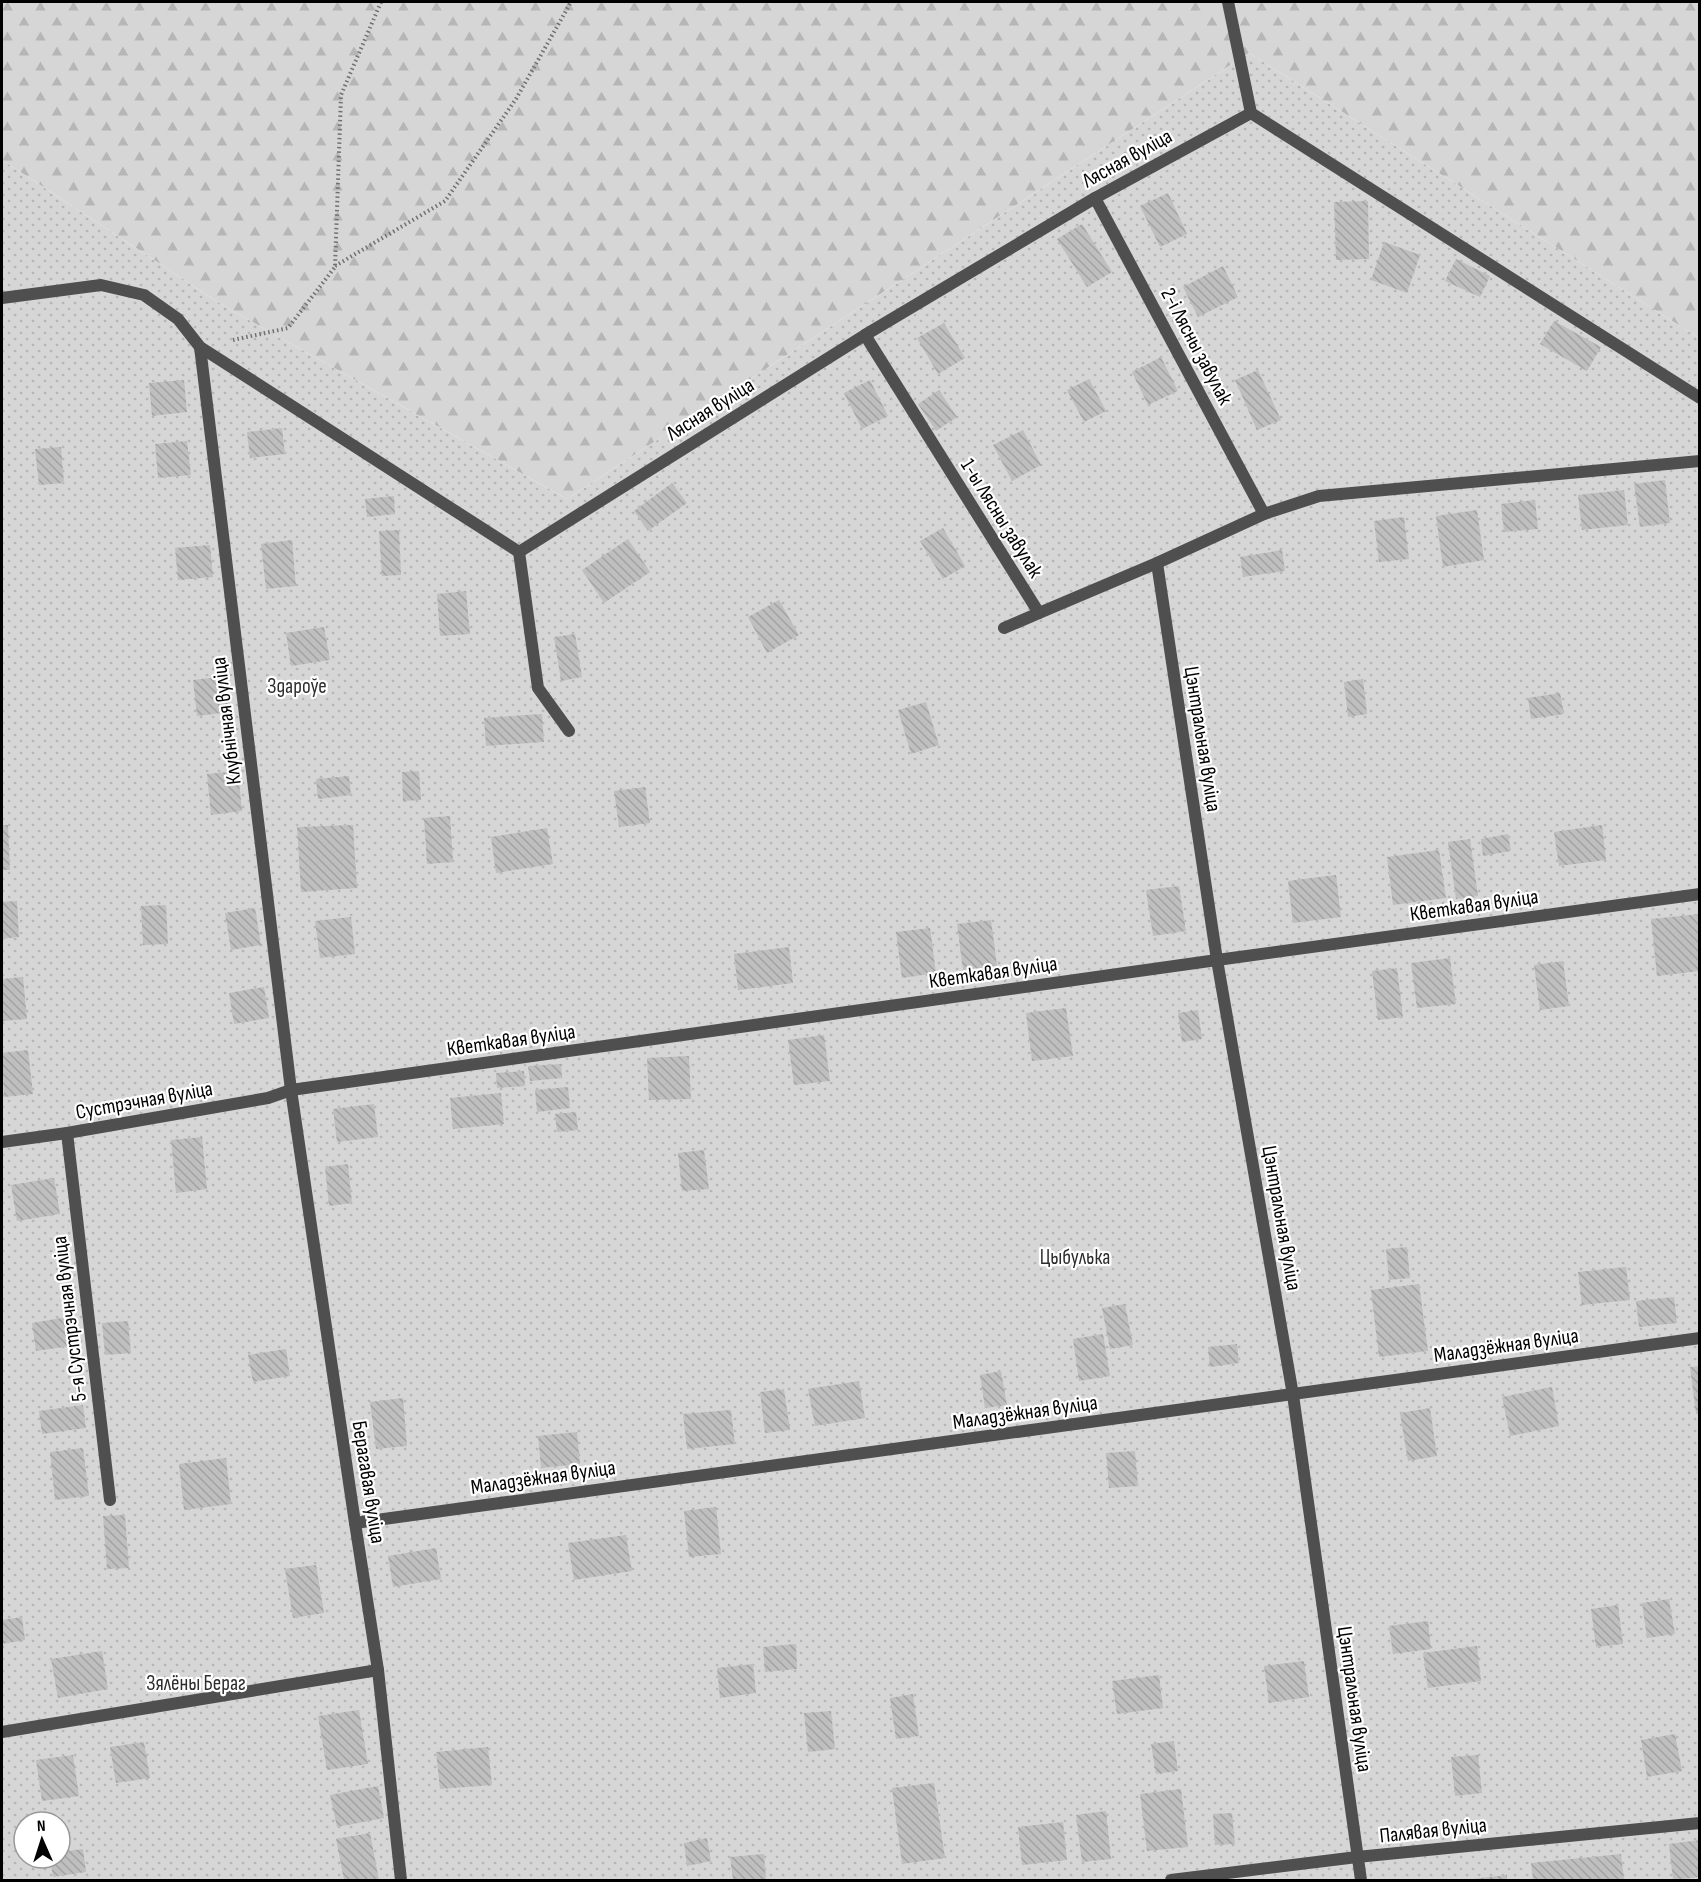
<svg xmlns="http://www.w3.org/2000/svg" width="1701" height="1882" viewBox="0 0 1701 1882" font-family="'Sofia Sans Condensed',sans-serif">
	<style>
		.forest { fill: url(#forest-firs) }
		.garden { fill: url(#garden-dots); fill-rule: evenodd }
		.building { fill: url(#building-back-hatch) }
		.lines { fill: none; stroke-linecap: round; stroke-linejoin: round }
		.path { stroke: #717171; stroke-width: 4; stroke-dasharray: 1.5 3; stroke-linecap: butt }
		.lane { stroke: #4f4f4f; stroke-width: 12 }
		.labels { text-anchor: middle; stroke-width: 4.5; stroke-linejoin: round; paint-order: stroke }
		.street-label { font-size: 21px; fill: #000; stroke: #fff }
		.park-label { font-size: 21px; fill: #2d2d2d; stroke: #fff }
	</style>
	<defs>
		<pattern id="forest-firs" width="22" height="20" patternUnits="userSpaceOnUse" patternTransform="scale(1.5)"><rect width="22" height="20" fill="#d6d6d6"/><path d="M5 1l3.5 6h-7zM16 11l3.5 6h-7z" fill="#b6b6b6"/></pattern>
		<pattern id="garden-dots" width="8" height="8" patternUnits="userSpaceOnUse" patternTransform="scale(1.5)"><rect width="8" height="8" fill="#d6d6d6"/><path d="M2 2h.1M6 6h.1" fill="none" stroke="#b6b6b6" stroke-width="1.8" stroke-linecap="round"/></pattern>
		<pattern id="building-back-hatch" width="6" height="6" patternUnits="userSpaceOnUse" patternTransform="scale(1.5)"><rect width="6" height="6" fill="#bfbfbf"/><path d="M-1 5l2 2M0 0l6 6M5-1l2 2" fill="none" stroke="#a2a2a2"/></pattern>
	</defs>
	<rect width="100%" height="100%" fill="#fff"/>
	<!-- forest -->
	<polygon class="forest" points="2,2 1699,2 1699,338 1249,53 567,499 224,306 2,160"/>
	<!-- garden -->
	<path class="garden" d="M1249,53l450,285v1542h-1697v-1720l222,146 343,193zM24,1822h36v36h-36z"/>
	<!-- building -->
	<g class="building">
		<polygon points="1168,193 1187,234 1160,247 1140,206"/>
		<polygon points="1368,201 1369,259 1336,260 1334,202"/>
		<polygon points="1082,224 1112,272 1087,287 1057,239"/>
		<polygon points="1384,242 1420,255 1407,293 1371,280"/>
		<polygon points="1456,259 1490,276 1480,297 1445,281"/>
		<polygon points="1223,266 1238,297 1198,317 1183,287"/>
		<polygon points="1554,321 1601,347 1587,371 1540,344"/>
		<polygon points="944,323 965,358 938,374 917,338"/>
		<polygon points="1161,357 1178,391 1148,405 1132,372"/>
		<polygon points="1258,370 1281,420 1257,430 1235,380"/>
		<polygon points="1089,379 1106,411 1084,422 1067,390"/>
		<polygon points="184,380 187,412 152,416 149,383"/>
		<polygon points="870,380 888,416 862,429 844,393"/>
		<polygon points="939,390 957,417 936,431 918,404"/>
		<polygon points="282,428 285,454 250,458 247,432"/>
		<polygon points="1023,430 1041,465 1012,481 993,445"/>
		<polygon points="187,441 191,475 158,478 155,444"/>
		<polygon points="61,447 64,483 39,485 35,449"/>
		<polygon points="1665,480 1670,523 1640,527 1634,484"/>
		<polygon points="672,483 687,503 648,531 634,511"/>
		<polygon points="1624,490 1628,525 1582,530 1578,495"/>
		<polygon points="394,496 395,514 367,517 365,499"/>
		<polygon points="1535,500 1538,529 1504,532 1501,504"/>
		<polygon points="1477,510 1484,560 1443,567 1436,516"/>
		<polygon points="1404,517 1409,559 1379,562 1374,521"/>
		<polygon points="943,528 965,566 943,579 920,541"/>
		<polygon points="399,530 401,575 382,576 379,531"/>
		<polygon points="628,539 650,572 604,603 582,570"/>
		<polygon points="292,540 296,586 266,589 261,544"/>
		<polygon points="210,545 213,577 178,580 175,548"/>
		<polygon points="1282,550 1285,571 1243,577 1240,557"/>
		<polygon points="466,591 470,634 440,636 437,594"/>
		<polygon points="779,600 799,635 767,653 748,617"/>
		<polygon points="324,627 330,660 291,666 286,633"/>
		<polygon points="575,634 582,677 561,681 554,637"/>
		<polygon points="227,676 230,712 197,716 193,680"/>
		<polygon points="1363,679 1367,714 1348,717 1344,682"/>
		<polygon points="1560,693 1564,714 1531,719 1528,698"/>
		<polygon points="926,702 939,745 911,754 898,710"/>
		<polygon points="542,714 544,742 486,746 484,718"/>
		<polygon points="238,771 242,811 211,815 207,774"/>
		<polygon points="419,771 421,800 403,801 402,772"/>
		<polygon points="349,776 351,795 318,799 316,779"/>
		<polygon points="645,787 650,823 619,827 614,791"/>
		<polygon points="450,816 453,862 427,864 424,818"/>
		<polygon points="2,825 8,825 10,870 2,870"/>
		<polygon points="353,825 357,888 301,892 297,827"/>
		<polygon points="1602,825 1606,860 1559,866 1554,832"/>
		<polygon points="547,828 553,864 496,873 491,837"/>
		<polygon points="1508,834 1511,851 1483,856 1481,839"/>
		<polygon points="1470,839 1478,896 1456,899 1448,842"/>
		<polygon points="1439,850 1446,898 1393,905 1387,857"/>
		<polygon points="1336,875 1341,917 1293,923 1288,881"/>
		<polygon points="1179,886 1186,931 1153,936 1146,890"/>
		<polygon points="17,901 19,937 2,939 2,902"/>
		<polygon points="166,905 168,944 143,945 141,906"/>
		<polygon points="255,908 261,945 231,950 225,913"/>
		<polygon points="1700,914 1700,971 1657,976 1651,919"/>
		<polygon points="351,917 355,954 320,958 315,921"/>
		<polygon points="991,920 997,966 963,970 957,924"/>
		<polygon points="930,928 936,973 902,978 896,932"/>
		<polygon points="789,947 793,983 738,990 734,954"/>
		<polygon points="1450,958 1456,1004 1417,1008 1411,963"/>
		<polygon points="1563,961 1569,1006 1540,1010 1534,965"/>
		<polygon points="1397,968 1403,1017 1378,1020 1372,971"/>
		<polygon points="23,977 27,1019 2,1021 2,979"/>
		<polygon points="264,987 269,1018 234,1024 229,993"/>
		<polygon points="1066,1008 1073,1056 1032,1061 1026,1013"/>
		<polygon points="1198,1010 1202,1039 1182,1042 1178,1013"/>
		<polygon points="824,1035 830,1081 794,1085 788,1040"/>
		<polygon points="28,1050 33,1094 4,1097 2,1053"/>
		<polygon points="689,1056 691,1099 649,1100 647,1058"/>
		<polygon points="561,1064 562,1078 530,1081 528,1066"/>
		<polygon points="524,1071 525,1086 497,1088 496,1073"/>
		<polygon points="568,1087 570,1108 537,1112 535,1090"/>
		<polygon points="501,1093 504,1124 453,1129 450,1098"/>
		<polygon points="374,1104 378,1137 337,1142 333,1109"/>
		<polygon points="576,1112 578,1130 557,1132 555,1114"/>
		<polygon points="202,1137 207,1189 176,1193 171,1140"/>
		<polygon points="704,1150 709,1189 682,1191 678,1153"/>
		<polygon points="348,1164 352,1203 329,1206 325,1167"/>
		<polygon points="54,1178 60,1214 17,1221 11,1185"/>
		<polygon points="1407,1247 1410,1278 1389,1280 1386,1249"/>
		<polygon points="1626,1267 1630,1300 1582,1305 1578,1272"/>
		<polygon points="1419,1284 1428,1351 1379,1357 1371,1290"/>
		<polygon points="1674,1297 1677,1323 1639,1327 1636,1301"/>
		<polygon points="1125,1304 1133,1345 1110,1349 1102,1308"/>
		<polygon points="73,1316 77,1345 36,1351 32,1323"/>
		<polygon points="128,1321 131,1353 105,1355 102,1323"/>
		<polygon points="1103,1334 1110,1376 1079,1381 1073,1339"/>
		<polygon points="1237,1344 1239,1363 1210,1367 1208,1347"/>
		<polygon points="286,1349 290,1376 253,1382 248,1355"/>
		<polygon points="1700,1366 1700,1414 1696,1414 1690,1367"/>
		<polygon points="1001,1371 1007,1405 985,1408 980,1375"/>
		<polygon points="859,1381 865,1418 815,1426 808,1389"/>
		<polygon points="1552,1387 1559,1426 1510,1436 1502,1397"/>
		<polygon points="784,1389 790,1430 765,1433 760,1392"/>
		<polygon points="403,1398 407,1446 376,1449 370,1402"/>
		<polygon points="83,1405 86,1428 42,1434 39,1411"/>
		<polygon points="1430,1408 1437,1456 1408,1461 1400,1413"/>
		<polygon points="731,1410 735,1444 687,1449 683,1414"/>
		<polygon points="577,1432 580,1464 541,1468 538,1436"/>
		<polygon points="83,1448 89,1496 55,1500 50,1452"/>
		<polygon points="1135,1451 1138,1486 1109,1488 1106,1453"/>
		<polygon points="226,1458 231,1504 184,1510 179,1464"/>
		<polygon points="716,1507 721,1554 689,1557 684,1511"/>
		<polygon points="125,1515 129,1568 107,1569 103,1516"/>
		<polygon points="626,1535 632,1571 574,1580 568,1543"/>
		<polygon points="436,1548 441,1579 393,1587 388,1556"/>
		<polygon points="316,1565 324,1613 293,1618 285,1569"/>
		<polygon points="1669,1599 1675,1634 1647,1638 1642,1603"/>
		<polygon points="1618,1605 1623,1644 1596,1647 1591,1609"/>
		<polygon points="22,1617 25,1640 2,1644 2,1620"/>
		<polygon points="1428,1621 1431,1649 1393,1654 1389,1626"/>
		<polygon points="796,1644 797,1669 765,1672 763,1647"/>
		<polygon points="1477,1646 1481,1681 1428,1688 1423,1653"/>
		<polygon points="102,1651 108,1689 58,1698 51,1659"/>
		<polygon points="1304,1661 1309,1697 1269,1703 1264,1666"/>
		<polygon points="753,1664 756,1693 720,1698 717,1668"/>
		<polygon points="1159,1675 1163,1708 1117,1714 1112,1681"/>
		<polygon points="913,1694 919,1736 896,1739 890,1698"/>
		<polygon points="359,1710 368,1764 327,1770 318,1716"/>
		<polygon points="831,1711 835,1749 808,1752 804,1713"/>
		<polygon points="1675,1734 1682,1771 1647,1777 1641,1740"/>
		<polygon points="1174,1741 1178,1771 1156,1774 1151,1744"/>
		<polygon points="144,1742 150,1778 116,1783 110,1747"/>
		<polygon points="488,1747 492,1785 440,1789 436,1752"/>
		<polygon points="73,1755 79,1796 42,1801 36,1760"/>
		<polygon points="1478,1755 1482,1793 1455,1796 1451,1757"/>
		<polygon points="934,1783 945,1858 902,1864 892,1788"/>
		<polygon points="378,1786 384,1818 337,1827 330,1795"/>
		<polygon points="1181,1789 1188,1847 1147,1851 1140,1794"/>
		<polygon points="1106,1811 1111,1859 1082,1862 1076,1815"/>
		<polygon points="1232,1813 1235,1844 1215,1845 1213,1814"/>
		<polygon points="1063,1822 1067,1860 1022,1865 1018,1827"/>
		<polygon points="370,1833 379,1880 344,1880 336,1839"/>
		<polygon points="707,1838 711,1861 687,1866 684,1843"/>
		<polygon points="1700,1840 1700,1877 1673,1880 1669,1844"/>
		<polygon points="83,1849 86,1872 53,1877 50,1858 60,1858 60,1852"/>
		<polygon points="764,1854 766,1880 733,1880 730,1857"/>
		<polygon points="1621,1854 1624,1880 1533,1880 1531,1863"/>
		<polygon points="1507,1875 1507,1880 1473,1880 1473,1879"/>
	</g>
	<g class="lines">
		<!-- path -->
		<g class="path">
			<polyline points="335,266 445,201 516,99 571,2"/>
			<polyline points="233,340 288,328 335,267 341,95 381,2"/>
		</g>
		<!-- lane -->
		<g class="lane">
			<polyline points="1228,2 1251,113 1700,398"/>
			<polyline points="1095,198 1264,514"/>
			<polyline points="2,298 101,285 144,295 178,319 200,347 519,552 865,335 1095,198 1251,113"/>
			<polyline points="865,335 1039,613 1157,563 1264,514 1319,496 1700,461"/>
			<polyline points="200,347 291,1090 355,1523 378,1670 401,1880"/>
			<polyline points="519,552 538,688 569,731"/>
			<polyline points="1157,563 1217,960 1293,1395 1361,1880"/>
			<polyline points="1004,628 1039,613"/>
			<polyline points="67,1133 110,1500"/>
			<polyline points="2,1142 67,1133 268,1098 291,1090 1217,960 1700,894"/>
			<polyline points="355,1523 1700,1338"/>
			<polyline points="2,1732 378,1670"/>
			<polyline points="1171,1880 1357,1857 1700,1823"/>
		</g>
	</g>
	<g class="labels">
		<!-- street labels -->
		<g class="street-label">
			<text transform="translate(1127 158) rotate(-29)" y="7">Лясная вуліца</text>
			<text transform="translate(1197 346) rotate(62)" y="7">2-і Лясны завулак</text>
			<text transform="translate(710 409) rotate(-32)" y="7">Лясная вуліца</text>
			<text transform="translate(1002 518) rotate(58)" y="7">1-ы Лясны завулак</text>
			<text transform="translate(226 721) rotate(-97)" y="7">Клубнічная вуліца</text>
			<text transform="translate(1203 739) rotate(81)" y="7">Цэнтральная вуліца</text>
			<text transform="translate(1474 905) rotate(-8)" y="7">Кветкавая вуліца</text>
			<text transform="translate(993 972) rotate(-8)" y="7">Кветкавая вуліца</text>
			<text transform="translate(511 1040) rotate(-8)" y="7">Кветкавая вуліца</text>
			<text transform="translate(144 1100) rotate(-10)" y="7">Сустрэчная вуліца</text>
			<text transform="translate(1282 1218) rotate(80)" y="7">Цэнтральная вуліца</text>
			<text transform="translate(69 1319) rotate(-97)" y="7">5-я Сустрэчная вуліца</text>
			<text transform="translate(1506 1345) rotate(-8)" y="7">Маладзёжная вуліца</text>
			<text transform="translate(1025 1412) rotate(-8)" y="7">Маладзёжная вуліца</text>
			<text transform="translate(543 1477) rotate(-8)" y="7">Маладзёжная вуліца</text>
			<text transform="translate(369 1482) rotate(81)" y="7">Берагавая вуліца</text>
			<text transform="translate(1355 1699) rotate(82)" y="7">Цэнтральная вуліца</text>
			<text transform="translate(1433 1830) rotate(-6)" y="7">Палявая вуліца</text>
		</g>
		<!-- park labels -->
		<g class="park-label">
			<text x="297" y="693">Здароўе</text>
			<text x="1075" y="1264">Цыбулька</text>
			<text x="196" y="1690">Зялёны Бераг</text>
		</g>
	</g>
	<!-- border -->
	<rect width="1701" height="1882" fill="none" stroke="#000000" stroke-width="6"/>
	<!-- north arrow -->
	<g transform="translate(42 1840) rotate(357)"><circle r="28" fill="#ffffff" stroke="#999999" stroke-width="1.5"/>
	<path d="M0-4.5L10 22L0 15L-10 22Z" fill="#000000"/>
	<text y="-9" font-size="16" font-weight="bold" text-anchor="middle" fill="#000000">N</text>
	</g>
</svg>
